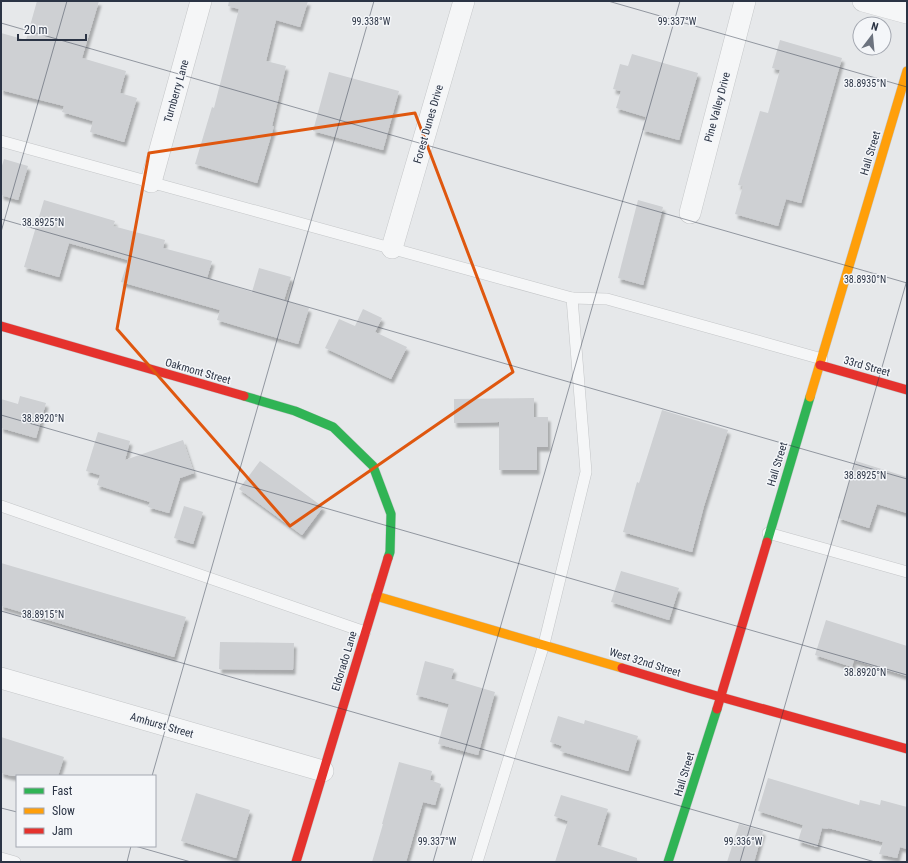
<svg xmlns="http://www.w3.org/2000/svg" width="908" height="863" viewBox="0 0 908 863" font-family="'Roboto Condensed',sans-serif">
	<style>
		.building { fill: #ced0d3; filter: url(#shadow) }
		.lines { fill: none; stroke-linecap: round; stroke-linejoin: round }
		.lane-casing { stroke: #c4c6c8; stroke-width: 12 }
		.street-casing { stroke: #c4c6c8; stroke-width: 22 }
		.fast-casing { stroke: #c4c6c8; stroke-width: 10 }
		.slow-casing { stroke: #c4c6c8; stroke-width: 10 }
		.jam-casing { stroke: #c4c6c8; stroke-width: 10 }
		.lane { stroke: #f5f6f7; stroke-width: 11 }
		.street { stroke: #f5f6f7; stroke-width: 21 }
		.fast { stroke: #30b455; stroke-width: 9 }
		.slow { stroke: #ff9f0a; stroke-width: 9 }
		.jam { stroke: #e5322d; stroke-width: 9 }
		.marked { fill: none; stroke: #df570f; stroke-width: 3; stroke-linejoin: round }
		.ticks { fill: none; stroke: #2b3445; stroke-width: 1; stroke-opacity: 0.45 }
		.labels { text-anchor: middle; stroke-width: 3; stroke-linejoin: round; paint-order: stroke }
		.street-label { font-size: 11px; fill: #2b3445; stroke: #f4f6f9 }
		.ticks-label { font-size: 10px; text-anchor: middle; fill: #2b3445; stroke: #f4f6f9; stroke-width: 3; stroke-linejoin: round; paint-order: stroke }
	</style>
	<defs>
		<filter id="shadow"><feDropShadow dx="2.5" dy="4.5" stdDeviation="1" flood-color="#0004"/></filter>
	</defs>
	<rect width="100%" height="100%" fill="#e6e8ea"/>
	<!-- building -->
	<g class="building">
		<polygon points="37,1 99,1 82,58 126,71 120,93 137,98 124,142 90,132 93,121 62,112 64,106 1,90 1,33 26,40"/>
		<polygon points="229,1 308,1 300,27 276,20 266,61 286,66 272,126 274,126 257,183 195,164 212,107 214,108 239,9 228,6"/>
		<polygon points="780,40 842,58 801,203 786,199 778,226 735,214 743,186 738,185 760,111 768,113 780,70 772,68"/>
		<polygon points="632,54 698,73 679,140 642,130 646,117 616,108 621,91 613,89 620,64 628,66"/>
		<polygon points="329,72 399,91 383,150 313,131"/>
		<polygon points="4,159 28,166 18,200 1,195 1,169"/>
		<polygon points="44,200 115,221 113,226 165,240 163,248 212,261 207,278 252,292 259,268 291,277 284,300 309,308 298,344 217,320 220,310 121,282 128,260 69,243 59,277 24,267"/>
		<polygon points="638,200 663,207 643,285 618,278"/>
		<polygon points="363,309 382,318 375,332 407,347 391,379 325,348 339,319 355,326"/>
		<polygon points="20,396 46,403 36,438 1,428 1,399 18,404"/>
		<polygon points="534,398 534,417 548,417 548,447 537,447 537,470 499,470 499,422 454,423 454,399"/>
		<polygon points="662,410 728,430 704,506 692,552 623,532 637,482 639,483"/>
		<polygon points="98,432 130,441 125,460 183,440 194,473 180,478 169,513 148,507 150,502 97,485 100,475 86,471"/>
		<polygon points="260,461 323,507 302,535 239,489"/>
		<polygon points="856,461 907,477 907,513 877,504 869,528 838,518"/>
		<polygon points="184,506 203,512 193,544 174,538"/>
		<polygon points="1,563 186,617 174,657 1,606"/>
		<polygon points="621,571 679,588 669,620 611,602"/>
		<polygon points="826,620 907,646 907,676 854,660 852,667 815,655"/>
		<polygon points="220,642 294,643 293,670 219,669"/>
		<polygon points="425,661 454,669 451,679 495,692 478,755 438,744 449,704 416,695"/>
		<polygon points="558,716 584,724 585,720 638,736 628,771 560,751 562,746 550,742"/>
		<polygon points="1,737 64,757 58,776 12,776 1,773"/>
		<polygon points="399,762 432,771 430,780 441,784 435,805 423,802 406,862 372,862 383,824 382,824"/>
		<polygon points="768,778 859,805 860,800 880,805 881,800 907,807 907,849 900,847 897,858 879,854 883,842 828,828 828,829 822,828 817,847 798,841 803,825 758,811"/>
		<polygon points="196,793 250,810 236,858 181,841"/>
		<polygon points="561,795 608,809 597,845 637,858 637,862 555,862 568,821 554,816"/>
		<polygon points="739,824 763,831 754,862 727,862"/>
	</g>
	<g class="lines">
		<defs>
			<g id="lane">
				<polyline points="1,141 572,298 586,472 544,644 477,862"/>
				<polyline points="572,298 607,299 822,359"/>
				<polyline points="1,506 365,632"/>
				<polyline points="768,533 907,572"/>
				<polyline points="1,858 15,862"/>
			</g>
			<g id="street">
				<polyline points="863,1 907,13"/>
				<polyline points="151,182 201,1"/>
				<polyline points="690,213 745,1"/>
				<polyline points="392,248 464,1"/>
				<polyline points="1,678 323,771"/>
			</g>
			<g id="fast">
				<polyline points="244,396 295,411 333,427 373,466 391,514 390,552 388,558"/>
				<polyline points="767,542 810,397"/>
				<polyline points="668,862 717,709"/>
			</g>
			<g id="slow">
				<polyline points="810,397 907,71"/>
				<polyline points="376,596 622,668"/>
			</g>
			<g id="jam">
				<polyline points="1,326 244,396"/>
				<polyline points="820,365 907,390"/>
				<polyline points="622,668 692,689 907,749"/>
				<polyline points="717,709 767,542"/>
				<polyline points="296,862 388,558"/>
			</g>
		</defs>
		<!-- lane casing -->
		<use href="#lane" class="lane-casing"/>
		<!-- street casing -->
		<use href="#street" class="street-casing"/>
		<!-- fast casing -->
		<use href="#fast" class="fast-casing"/>
		<!-- slow casing -->
		<use href="#slow" class="slow-casing"/>
		<!-- jam casing -->
		<use href="#jam" class="jam-casing"/>
		<!-- lane -->
		<use href="#lane" class="lane"/>
		<!-- street -->
		<use href="#street" class="street"/>
		<!-- fast -->
		<use href="#fast" class="fast"/>
		<!-- slow -->
		<use href="#slow" class="slow"/>
		<!-- jam -->
		<use href="#jam" class="jam"/>
	</g>
	<!-- marked area -->
	<path class="marked" d="M415,113l98,259 -223,154 -173,-197 32,-176z"/>
	<!-- ticks -->
	<path class="ticks" d="M608,1l299,86M1,23l906,260M1,219l906,260M1,232l66,-231M1,415l906,260M1,611l874,251M152,776l222,-775M1,808l16,4M135,846l56,16M127,862l4,-16M433,862l247,-861M740,862l167,-582"/>
	<g class="labels">
		<!-- street labels -->
		<g class="street-label">
			<text transform="translate(176 91) rotate(-74)" y="4">Turnberry Lane</text>
			<text transform="translate(717 107) rotate(-75)" y="4">Pine Valley Drive</text>
			<text transform="translate(428 124) rotate(-74)" y="4">Forest Dunes Drive</text>
			<text transform="translate(870 153) rotate(-73)" y="4">Hall Street</text>
			<text transform="translate(867 366) rotate(16)" y="4">33rd Street</text>
			<text transform="translate(198 371) rotate(16)" y="4">Oakmont Street</text>
			<text transform="translate(777 464) rotate(-73)" y="4">Hall Street</text>
			<text transform="translate(344 661) rotate(-73)" y="4">Eldorado Lane</text>
			<text transform="translate(645 662) rotate(17)" y="4">West 32nd Street</text>
			<text transform="translate(162 725) rotate(16)" y="4">Amhurst Street</text>
			<text transform="translate(684 774) rotate(-73)" y="4">Hall Street</text>
		</g>
	</g>
	<g class="ticks-label">
		<text x="371" y="25">99.338°W</text>
		<text x="677" y="25">99.337°W</text>
		<text x="865" y="87">38.8935°N</text>
		<text x="43" y="226">38.8925°N</text>
		<text x="865" y="283">38.8930°N</text>
		<text x="43" y="422">38.8920°N</text>
		<text x="865" y="479">38.8925°N</text>
		<text x="43" y="618">38.8915°N</text>
		<text x="865" y="676">38.8920°N</text>
		<text x="437" y="845">99.337°W</text>
		<text x="743" y="845">99.336°W</text>
	</g>
	<!-- border -->
	<rect width="908" height="863" fill="none" stroke="#2b3445" stroke-width="4"/>
	<!-- legend -->
	<rect x="16" y="775" width="140" height="72" fill="#f4f6f9" stroke="#a4a8b1"/>
	<rect x="24" y="788" width="20" height="6" fill="#30b455" stroke="#a4a8b1"/>
	<text x="52" y="795" font-size="12" fill="#2b3445">Fast</text>
	<rect x="24" y="808" width="20" height="6" fill="#ff9f0a" stroke="#a4a8b1"/>
	<text x="52" y="815" font-size="12" fill="#2b3445">Slow</text>
	<rect x="24" y="828" width="20" height="6" fill="#e5322d" stroke="#a4a8b1"/>
	<text x="52" y="835" font-size="12" fill="#2b3445">Jam</text>
	<!-- north arrow -->
	<g transform="translate(872 36) rotate(16)"><circle r="19" fill="#f4f6f9" stroke="#a4a8b1"/>
	<path d="M0-3L7 15L0 10L-7 15Z" fill="#6c737f"/>
	<text y="-6" font-size="11" font-weight="bold" text-anchor="middle" fill="#2b3445">N</text>
	</g>
	<!-- scale -->
	<path d="M18 34v6h68v-6" fill="none" stroke="#2b3445" stroke-width="2"/>
	<text x="24" y="34" font-size="12" fill="#2b3445" stroke="#f4f6f9" stroke-width="3" paint-order="stroke">20 m</text>
</svg>
